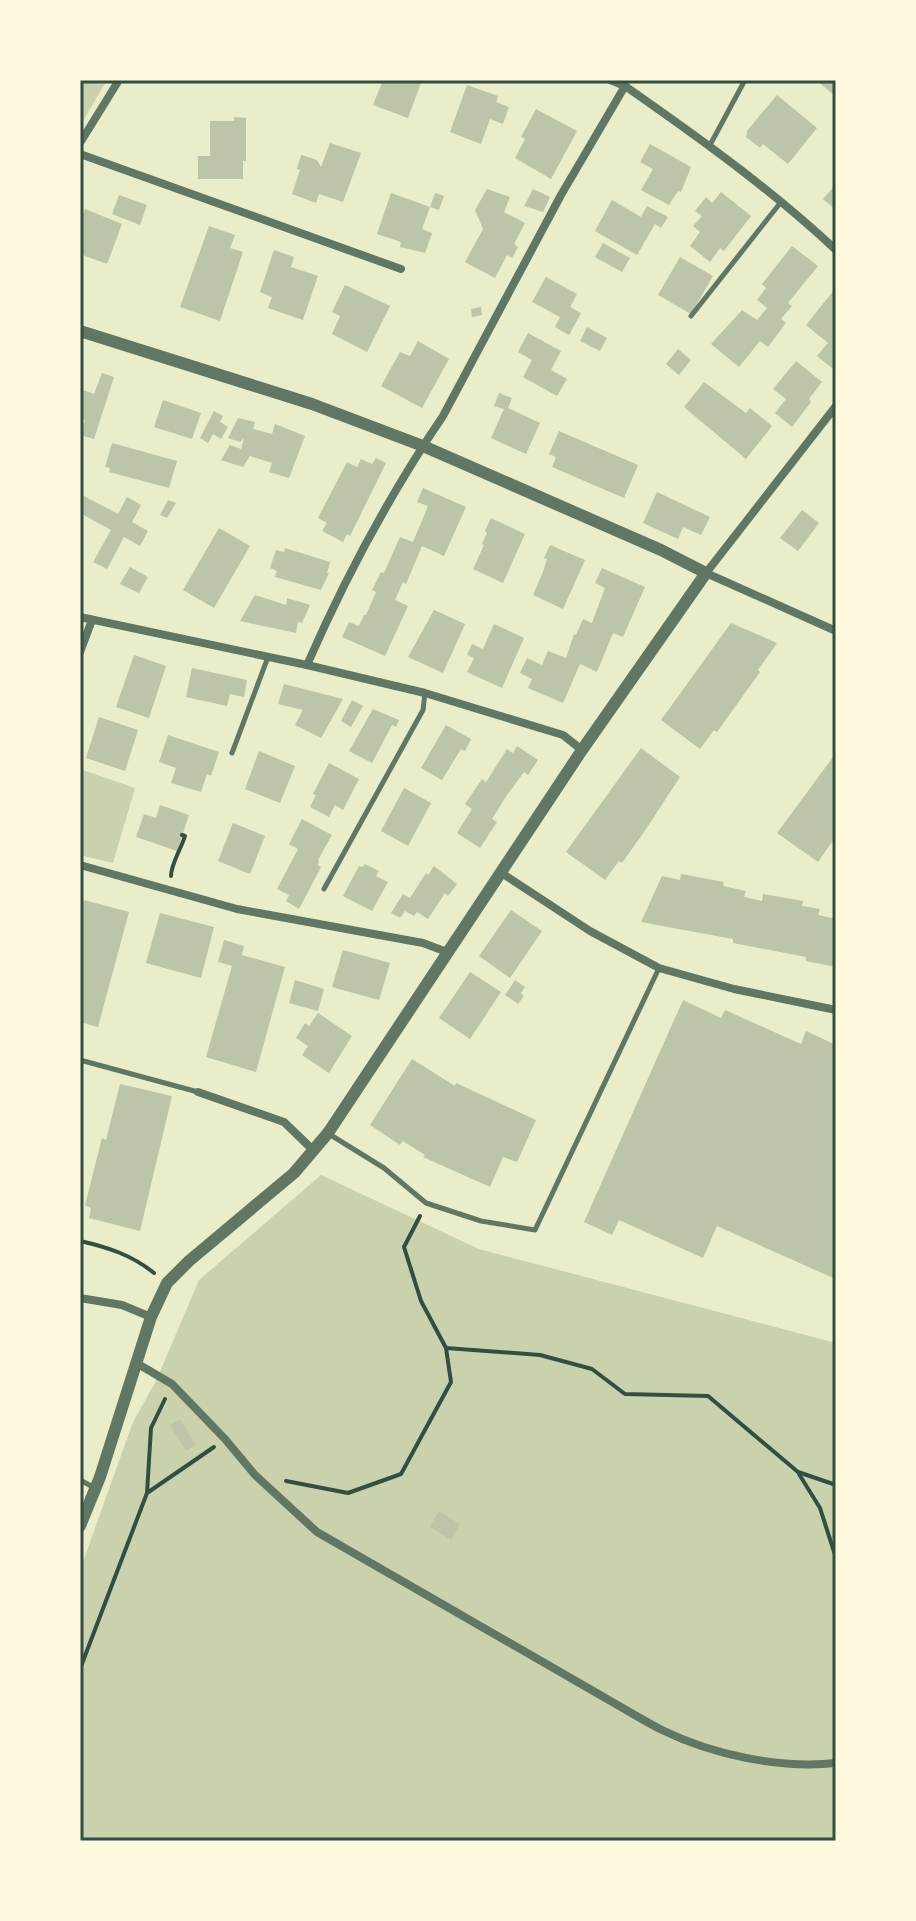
<svg xmlns="http://www.w3.org/2000/svg" width="916" height="1921" viewBox="0 0 916 1921" font-family="'Space Grotesk',sans-serif">
	<style>
		.green { fill: #cad2ad }
		.building { fill: #bcc5a7 }
		.lines { fill: none; stroke-linecap: round; stroke-linejoin: round }
		.path { stroke: #344e41; stroke-width: 4 }
		.service { stroke: #617663; stroke-width: 5 }
		.minor { stroke: #617663; stroke-width: 8 }
		.tertiary { stroke: #617663; stroke-width: 12 }
		.neatline { fill: none; stroke: #344e41; stroke-width: 3 }
	</style>
	<rect width="100%" height="100%" fill="#e9edc9"/>
	<!-- green -->
	<g class="green">
		<polygon points="80,80 107,80 80,126"/>
		<polygon points="80,769 135,788 113,863 80,855"/>
		<polygon points="321,1175 479,1249 836,1343 836,1841 80,1841 80,1570 133,1422 156,1381 199,1280"/>
	</g>
	<!-- building -->
	<g class="building">
		<polygon points="383,80 422,80 408,118 373,105"/>
		<polygon points="816,80 836,80 836,97"/>
		<polygon points="467,85 498,96 496,102 509,107 503,124 490,119 481,144 450,132"/>
		<polygon points="777,95 817,128 788,164 763,144 760,148 746,137 747,131"/>
		<polygon points="536,109 577,131 551,179 515,158 525,139 521,137"/>
		<polygon points="234,117 246,118 246,161 243,161 243,179 198,179 198,156 210,156 210,121 234,121"/>
		<polygon points="330,143 361,153 343,202 319,194 316,203 292,194 300,170 297,169 301,155 317,160 321,167"/>
		<polygon points="650,144 691,167 681,192 678,191 669,205 641,190 653,169 640,162"/>
		<polygon points="836,184 836,210 823,199"/>
		<polygon points="487,189 510,197 504,212 525,223 514,244 518,247 512,258 507,255 495,278 465,262 483,229 475,210"/>
		<polygon points="533,189 550,197 543,212 524,206"/>
		<polygon points="721,192 751,216 724,251 720,248 710,262 690,246 700,232 693,226 702,216 695,211 706,197 712,203"/>
		<polygon points="391,193 430,207 422,229 432,233 425,253 400,247 401,242 377,234"/>
		<polygon points="435,193 444,196 439,210 430,207"/>
		<polygon points="119,195 147,205 140,225 112,214"/>
		<polygon points="612,200 641,217 647,206 668,217 661,228 655,224 637,255 595,231"/>
		<polygon points="85,209 122,224 107,264 80,254 80,222"/>
		<polygon points="209,226 235,235 230,248 243,252 220,321 180,307"/>
		<polygon points="603,243 630,258 622,272 595,257"/>
		<polygon points="792,246 818,266 788,303 792,306 781,319 786,323 768,347 760,341 739,367 711,344 742,310 757,320 767,308 757,300 766,288 762,284"/>
		<polygon points="274,250 294,257 291,267 318,276 303,320 268,308 272,297 260,292"/>
		<polygon points="680,257 713,276 691,314 658,295"/>
		<polygon points="546,277 577,294 570,307 581,313 569,335 555,327 560,317 532,302"/>
		<polygon points="345,285 390,306 367,352 332,334 340,316 332,312"/>
		<polygon points="834,290 836,366 833,369 817,356 828,343 806,325"/>
		<polygon points="481,307 482,315 472,317 471,309"/>
		<polygon points="587,327 607,338 600,351 580,341"/>
		<polygon points="528,333 561,351 551,370 567,379 557,396 523,377 532,360 518,352"/>
		<polygon points="418,341 449,359 422,408 381,386 400,352 410,356"/>
		<polygon points="678,349 691,360 679,375 666,364"/>
		<polygon points="796,361 822,382 809,399 811,402 792,427 775,413 786,399 773,389"/>
		<polygon points="102,373 114,377 94,439 80,435 85,420 80,419 80,389 94,394"/>
		<polygon points="704,382 746,413 750,408 772,426 746,459 684,407"/>
		<polygon points="499,393 512,398 508,408 540,423 526,454 491,438 504,409 494,406"/>
		<polygon points="163,400 201,413 192,439 154,427"/>
		<polygon points="214,411 223,416 220,422 228,427 221,439 213,434 208,443 200,438"/>
		<polygon points="238,418 255,422 253,429 272,434 275,424 305,436 289,478 269,472 272,463 250,456 243,467 221,460 230,445 241,449 244,438 240,442 228,438"/>
		<polygon points="559,431 638,465 624,498 552,467 556,457 549,454"/>
		<polygon points="112,443 177,461 169,488 109,472 110,468 105,467"/>
		<polygon points="376,458 386,463 350,536 347,534 343,542 322,531 327,523 318,518 347,462 357,467 361,459 372,464"/>
		<polygon points="423,488 466,507 444,556 422,546 406,584 403,582 395,600 408,606 385,656 342,637 349,622 359,626 364,615 366,615 376,592 372,590 381,572 384,573 400,537 413,542 428,506 417,502"/>
		<polygon points="657,492 710,517 701,535 683,527 678,539 643,523"/>
		<polygon points="84,496 118,514 127,497 141,505 132,522 148,531 140,546 124,537 107,569 93,562 111,530 80,513 80,504"/>
		<polygon points="168,500 176,503 167,518 160,515"/>
		<polygon points="802,510 819,523 798,551 780,538"/>
		<polygon points="491,518 525,534 503,583 473,569 484,545 482,544 487,533 485,531"/>
		<polygon points="219,528 250,546 214,608 183,590"/>
		<polygon points="550,545 585,560 563,609 533,595 543,572 547,559 544,558"/>
		<polygon points="285,548 330,562 327,573 329,573 321,590 275,577 277,571 270,568 276,550 284,552"/>
		<polygon points="130,567 148,577 139,593 120,584"/>
		<polygon points="602,568 645,587 623,637 613,633 597,672 580,664 563,703 528,688 532,679 520,673 527,658 542,665 548,651 566,658 574,634 576,635 583,619 592,623 605,588 595,583"/>
		<polygon points="255,595 286,605 287,598 310,605 302,623 298,622 296,633 240,621"/>
		<polygon points="434,610 465,624 443,673 408,657"/>
		<polygon points="731,623 777,643 758,670 760,672 717,732 714,730 700,749 661,720"/>
		<polygon points="494,624 524,638 502,688 467,672 474,658 467,655 472,644 483,649"/>
		<polygon points="134,655 166,666 149,718 116,707"/>
		<polygon points="192,668 247,680 244,697 230,694 227,706 186,697"/>
		<polygon points="284,684 343,699 321,738 295,725 303,710 278,704"/>
		<polygon points="352,700 363,706 351,727 341,721"/>
		<polygon points="373,709 399,720 396,727 392,725 372,763 349,751"/>
		<polygon points="99,717 138,730 125,771 86,758"/>
		<polygon points="446,725 471,739 465,751 461,749 442,780 421,768"/>
		<polygon points="168,735 219,752 211,776 207,774 201,792 171,783 176,768 159,762"/>
		<polygon points="517,746 538,760 528,775 524,772 507,795 492,819 497,822 480,848 457,833 472,809 465,804 482,779 486,782 507,749 513,753"/>
		<polygon points="641,748 680,777 644,832 622,863 619,861 605,880 566,852"/>
		<polygon points="259,751 295,766 280,803 245,789"/>
		<polygon points="836,753 836,836 818,862 777,833"/>
		<polygon points="329,763 359,779 343,810 335,805 329,817 310,807 316,795 313,794"/>
		<polygon points="404,788 431,803 408,846 381,831"/>
		<polygon points="160,805 189,815 177,851 136,837 144,814 156,818"/>
		<polygon points="302,819 332,835 319,858 318,865 321,867 299,909 286,901 289,895 277,889 298,849 289,844"/>
		<polygon points="233,823 265,836 250,874 218,861"/>
		<polygon points="365,864 379,871 376,876 388,882 372,911 343,896 359,866 363,867"/>
		<polygon points="434,866 457,884 448,896 445,893 428,919 417,912 414,916 405,911 400,918 391,913 403,894 410,898 426,873 428,875"/>
		<polygon points="681,874 724,882 723,886 746,891 744,897 762,901 763,894 803,901 802,906 820,909 818,915 836,919 836,967 806,961 806,957 733,943 733,939 641,922 662,876 680,880"/>
		<polygon points="84,900 129,912 98,1027 80,1022 80,915"/>
		<polygon points="511,910 542,931 510,978 479,956"/>
		<polygon points="160,913 214,927 201,978 146,963"/>
		<polygon points="224,940 244,946 242,955 285,967 256,1072 206,1057 232,966 218,962"/>
		<polygon points="343,950 390,963 379,1000 332,987"/>
		<polygon points="470,972 501,992 470,1039 439,1018"/>
		<polygon points="295,980 324,989 318,1011 289,1003"/>
		<polygon points="515,980 525,987 521,993 524,996 518,1004 505,995"/>
		<polygon points="683,1000 721,1018 725,1010 801,1044 806,1031 836,1045 836,1272 833,1278 717,1226 703,1258 619,1220 612,1235 584,1222"/>
		<polygon points="318,1013 352,1036 329,1073 302,1055 308,1046 296,1038 305,1023 309,1026"/>
		<polygon points="412,1059 455,1086 456,1083 536,1120 517,1162 503,1157 490,1187 423,1157 425,1155 403,1141 400,1145 370,1125"/>
		<polygon points="120,1084 172,1096 140,1231 89,1218 91,1208 85,1205 102,1138 106,1140"/>
		<polygon points="180,1419 196,1445 186,1451 170,1425"/>
		<polygon points="439,1511 460,1524 451,1540 430,1527"/>
	</g>
	<g class="lines">
		<!-- path -->
		<g class="path">
			<path d="M171,876c0,-12 10,-27 14,-40l-3,-1"/>
			<polyline points="420,1216 404,1247 421,1301 446,1348 540,1355 592,1369 625,1394 708,1396 798,1472 836,1485"/>
			<path d="M80,1241c27,6 52,14 74,32"/>
			<polyline points="799,1474 820,1508 836,1558"/>
			<polyline points="286,1481 348,1493 401,1474 451,1382 446,1348"/>
			<polyline points="147,1493 214,1447"/>
			<polyline points="80,1669 147,1493 151,1428 165,1399"/>
		</g>
		<!-- service -->
		<g class="service">
			<polyline points="710,145 745,80"/>
			<polyline points="691,316 781,202"/>
			<polyline points="232,753 268,657"/>
			<polyline points="324,889 423,710 425,693"/>
			<polyline points="80,1060 198,1092"/>
			<polyline points="329,1134 384,1168 426,1203 481,1221 535,1230 659,968"/>
			<polyline points="80,1480 93,1487"/>
		</g>
		<!-- minor -->
		<g class="minor">
			<path d="M610,80l15,6c73,51 146,103 211,164"/>
			<polyline points="80,143 119,80"/>
			<polyline points="80,154 401,269"/>
			<polyline points="836,406 706,573 836,631"/>
			<polyline points="80,617 307,665 425,693 563,735 582,750"/>
			<polyline points="80,652 92,620"/>
			<path d="M307,665c38,-87 83,-171 136,-249l118,-221 64,-109"/>
			<polyline points="80,865 237,909 423,943 447,952"/>
			<polyline points="500,872 590,931 659,968 734,989 836,1010"/>
			<polyline points="198,1092 284,1122 313,1150"/>
			<polyline points="80,1298 122,1305 151,1317"/>
			<path d="M138,1364l34,20 53,55 30,36 62,57 297,171c16,9 32,19 48,27 51,25 118,39 174,33"/>
		</g>
		<!-- tertiary -->
		<polyline class="tertiary" points="80,331 312,404 423,446 661,550 706,573 582,750 328,1133 294,1173 189,1261 167,1283 151,1317 100,1477 80,1526"/>
	</g>
	<!-- border -->
	<rect width="916" height="1921" fill="none" stroke="#fefae0" stroke-width="164"/>
	<rect x="82" y="82" width="752" height="1757" class="neatline"/>
</svg>
